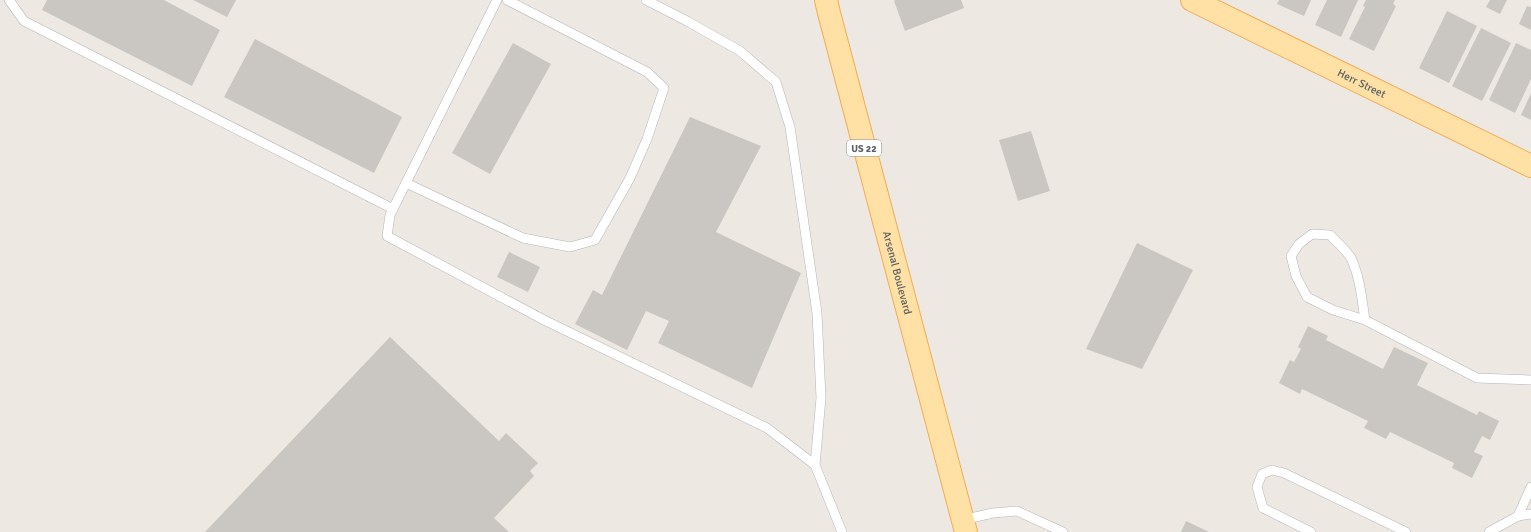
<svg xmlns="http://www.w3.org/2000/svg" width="1531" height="532" viewBox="0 0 1531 532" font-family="Signika,sans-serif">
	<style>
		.building { fill: #cac6c1 }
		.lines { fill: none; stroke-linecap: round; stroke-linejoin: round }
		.service-casing { stroke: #b3b6ba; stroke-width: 10 }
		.primary-casing { stroke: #f3ab55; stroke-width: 24 }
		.service { stroke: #fff; stroke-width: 9 }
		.primary { stroke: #ffe1a5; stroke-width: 22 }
		.labels { text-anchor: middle; stroke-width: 3; stroke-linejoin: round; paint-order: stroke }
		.shield { fill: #fff; stroke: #8c9092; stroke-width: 1 }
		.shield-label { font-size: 10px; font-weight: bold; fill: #5a6063 }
		.street-label { font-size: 11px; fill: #5a6063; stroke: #fff }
	</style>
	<rect width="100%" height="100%" fill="#ede9e2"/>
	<!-- building -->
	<g class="building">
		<polygon points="47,0 164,0 220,30 192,86 42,10"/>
		<polygon points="193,0 236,0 227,17"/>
		<polygon points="895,0 961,0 964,8 905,31 894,1"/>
		<polygon points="1279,0 1311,0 1304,16 1277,4"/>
		<polygon points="1327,0 1358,0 1341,37 1315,25"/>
		<polygon points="1366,0 1395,0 1393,4 1396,6 1374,51 1349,39 1365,7 1363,6"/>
		<polygon points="1490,0 1507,0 1500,14 1486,7"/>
		<polygon points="1527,6 1531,7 1531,30 1519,24"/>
		<polygon points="1447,11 1477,26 1449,83 1419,68"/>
		<polygon points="1481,28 1511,43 1482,101 1452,86"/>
		<polygon points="255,39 402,117 374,173 224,97"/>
		<polygon points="513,43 551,64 490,174 452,153"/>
		<polygon points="1516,43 1531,50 1531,79 1515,113 1489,100"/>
		<polygon points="1531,93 1531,120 1521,115"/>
		<polygon points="690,117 761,146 716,232 801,273 752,388 658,343 669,321 646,311 627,350 575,324 593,290 602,295"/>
		<polygon points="1031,131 1050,191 1018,201 999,140"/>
		<polygon points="1137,243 1193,270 1142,369 1086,349"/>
		<polygon points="509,252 540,267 528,292 497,277"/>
		<polygon points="1308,326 1328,336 1326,340 1383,369 1394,347 1428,363 1417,385 1477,415 1479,411 1499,421 1490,440 1482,436 1474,452 1483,456 1472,478 1452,468 1454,463 1390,432 1386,439 1364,428 1368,421 1302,389 1300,394 1279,383 1290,360 1294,362 1301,349 1298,347"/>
		<polygon points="390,337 499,441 506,433 538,463 530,471 534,476 494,518 509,532 205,532"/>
		<polygon points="1186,521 1209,532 1181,532"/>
	</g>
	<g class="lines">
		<defs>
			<g id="service">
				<polyline points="9,0 24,21 393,209"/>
				<polyline points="497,0 390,215 387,236 544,320 767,428 815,465 842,532"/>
				<polyline points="646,0 687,21 740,51 776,82 790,127 817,313 821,398 815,465"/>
				<polyline points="406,183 523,238 570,247 595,240 630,178 647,139 664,88 647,72 507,0"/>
				<path d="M1365,320c-3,-20 -5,-43 -14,-62 -5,-8 -14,-16 -21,-23l-18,-1 -13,10 -8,12 5,20 11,21 26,13 32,10 112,58 54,2"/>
				<polyline points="1518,516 1531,514"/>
				<polyline points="962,520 993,513 1017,511 1063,532"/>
				<polyline points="1311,532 1263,508 1257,487 1262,474 1272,470 1284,473 1406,532"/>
				<polyline points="1489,532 1518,516 1531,487"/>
			</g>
			<g id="primary">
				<path id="s1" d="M826,0l3,13 137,519"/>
				<path id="s2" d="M1192,0l339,166"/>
			</g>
		</defs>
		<!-- service casing -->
		<use href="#service" class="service-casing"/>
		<!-- primary casing -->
		<use href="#primary" class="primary-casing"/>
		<!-- service -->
		<use href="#service" class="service"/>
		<!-- primary -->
		<use href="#primary" class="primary"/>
	</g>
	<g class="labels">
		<!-- shield labels -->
		<rect class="shield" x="847" y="140" width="34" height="16" rx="3"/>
		<g class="shield-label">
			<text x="864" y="152">US 22</text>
		</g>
		<!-- street labels -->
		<g class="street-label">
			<text dy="4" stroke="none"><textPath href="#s2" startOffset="189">Herr Street</textPath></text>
			<text dy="4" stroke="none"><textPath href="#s1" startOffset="282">Arsenal Boulevard</textPath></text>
		</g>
	</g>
</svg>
